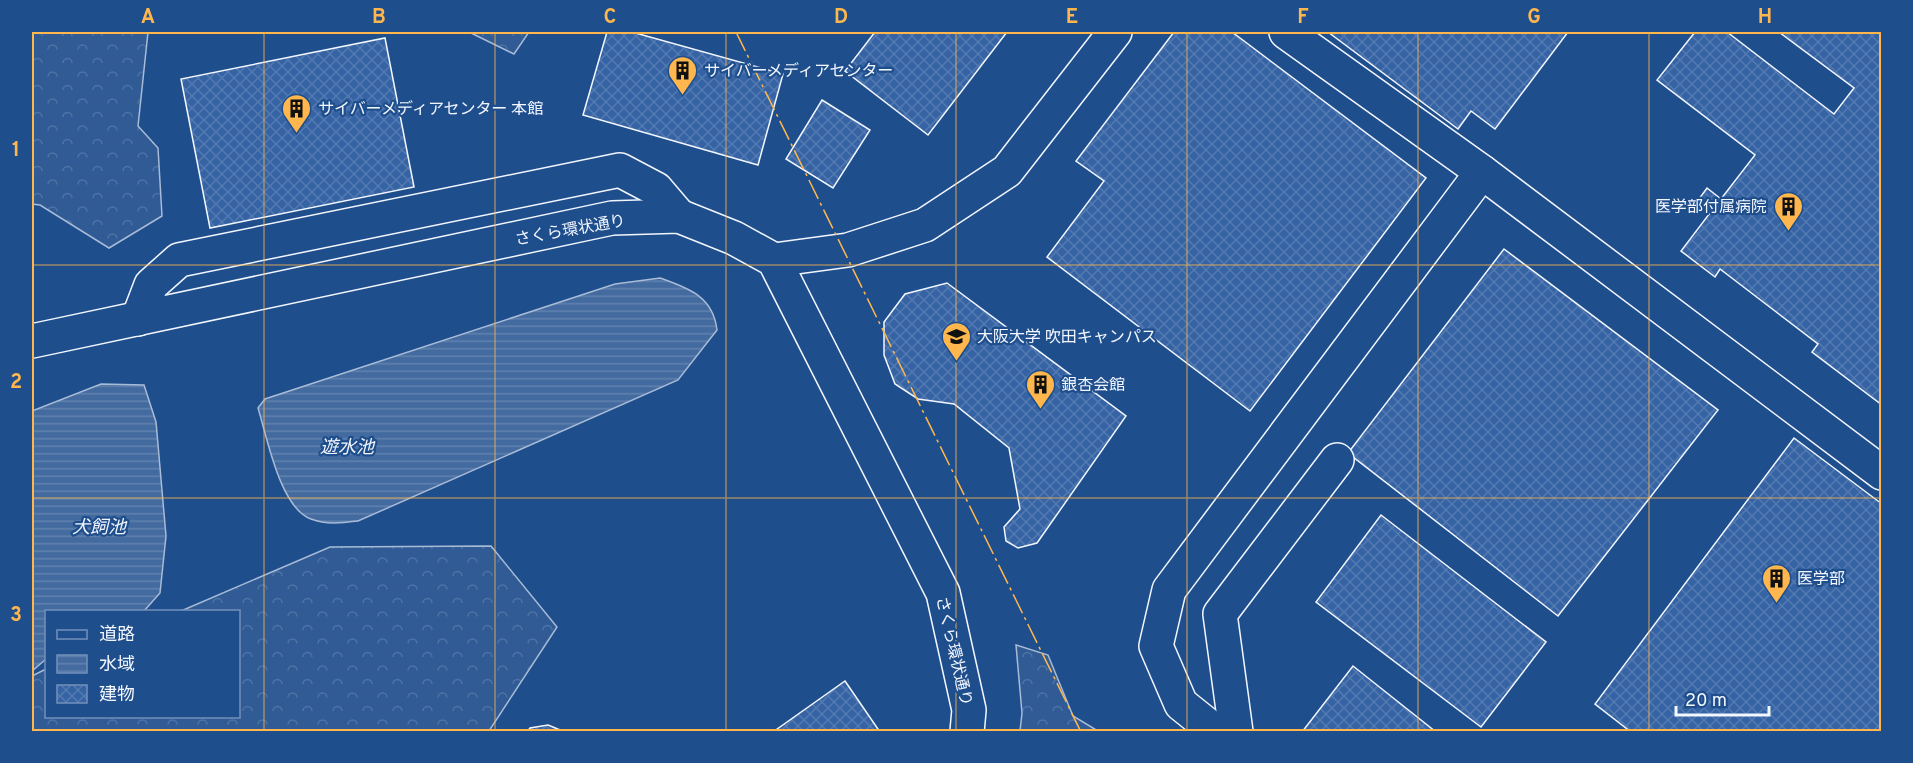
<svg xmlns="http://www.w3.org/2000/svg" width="1913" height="763" viewBox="0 0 1913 763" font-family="Overpass,'Noto Sans JP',sans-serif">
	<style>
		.forest { fill: url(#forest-crowns); stroke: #a8bbd7; stroke-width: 1.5 }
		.water { fill: url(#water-rules); stroke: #a8bbd7; stroke-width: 1.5 }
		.building { fill: url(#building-cross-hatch); stroke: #f2f6ff; stroke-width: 1.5 }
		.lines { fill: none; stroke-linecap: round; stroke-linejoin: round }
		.minor-casing { stroke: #f2f6ff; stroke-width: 36 }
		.minor { stroke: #1f4e8c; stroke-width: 33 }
		.power { stroke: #ffb74d; stroke-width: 1.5; stroke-dasharray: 21 4.5 3 4.5; stroke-linecap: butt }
		.grid { fill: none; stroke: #ffb74d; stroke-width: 1.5; stroke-opacity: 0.55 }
		.labels { text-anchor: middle; stroke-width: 4.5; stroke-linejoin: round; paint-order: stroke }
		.poi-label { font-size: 16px; fill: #f2f6ff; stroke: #1f4e8c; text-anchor: start }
		.street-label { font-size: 16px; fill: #f2f6ff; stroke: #1f4e8c }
		.water-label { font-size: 18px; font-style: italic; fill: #f2f6ff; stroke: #1f4e8c }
		.neatline { fill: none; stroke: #ffb74d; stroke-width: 2 }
		.grid-label { font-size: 20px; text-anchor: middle; font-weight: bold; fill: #ffb74d }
	</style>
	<defs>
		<pattern id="forest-crowns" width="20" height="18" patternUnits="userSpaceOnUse" patternTransform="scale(1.5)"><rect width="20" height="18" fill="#305b95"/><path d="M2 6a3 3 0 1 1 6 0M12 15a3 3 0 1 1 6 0" fill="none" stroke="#4e73a5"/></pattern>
		<pattern id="water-rules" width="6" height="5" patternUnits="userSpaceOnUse" patternTransform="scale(1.5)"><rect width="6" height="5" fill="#446ba0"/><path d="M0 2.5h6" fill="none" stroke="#5f81ae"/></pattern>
		<pattern id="building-cross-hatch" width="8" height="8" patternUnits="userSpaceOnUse" patternTransform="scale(1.5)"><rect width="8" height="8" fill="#3563a3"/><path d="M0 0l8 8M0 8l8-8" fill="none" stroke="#537ab1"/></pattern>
	</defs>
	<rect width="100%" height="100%" fill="#1f4e8c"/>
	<!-- forest -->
	<g class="forest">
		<polygon points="32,32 148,32 138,126 158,148 162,216 109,248 40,205 32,204"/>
		<polygon points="469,32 529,32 514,54"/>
		<polygon points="491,546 557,627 489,731 32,731 32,676 46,669 46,716 238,716 238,612 181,611 330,547"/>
		<polygon points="1016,645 1048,655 1073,716 1098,731 1020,731 1022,713"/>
	</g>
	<!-- water -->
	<g class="water">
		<path d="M660,278c28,10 53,18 57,52l-39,50 -320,141c-16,2 -31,4 -47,-2 -31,-11 -44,-82 -53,-111l7,-9 350,-115z"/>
		<polygon points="101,384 144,385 156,422 166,536 160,593 144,611 46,612 46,659 32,671 32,411"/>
	</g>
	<!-- building -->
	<g class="building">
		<polygon points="607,32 632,32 783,74 758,165 583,115"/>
		<polygon points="875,32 1007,32 928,135 845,71"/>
		<polygon points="1174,32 1232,32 1426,178 1250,411 1047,257 1104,181 1076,161"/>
		<polygon points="1328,32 1568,32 1495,129 1471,111 1458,129"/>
		<polygon points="1695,32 1727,32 1834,114 1854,88 1779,32 1882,32 1882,405 1812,352 1818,344 1720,269 1715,277 1681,251 1710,213 1696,203 1707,188 1721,199 1755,155 1657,80"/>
		<polygon points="385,38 414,187 210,228 181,79"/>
		<polygon points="822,100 870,130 833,188 786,159"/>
		<polygon points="1504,249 1718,410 1558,616 1348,453"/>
		<polygon points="947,283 1126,416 1037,543 1018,548 1006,541 1004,527 1020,509 1009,448 954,404 918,399 895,384 884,355 884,322 905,294"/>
		<polygon points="1794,438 1882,504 1882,732 1631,732 1595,704"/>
		<polygon points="1381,515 1546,642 1481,727 1316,602"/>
		<polygon points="1353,666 1436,732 1302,732"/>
		<polygon points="845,681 880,732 773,732"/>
		<polygon points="548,725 565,732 527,732 530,728"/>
	</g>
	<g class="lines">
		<defs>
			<g id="minor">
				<polyline points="1286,32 1482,172 1882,473"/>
				<polyline points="774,260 848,250 925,225 1007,171 1115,32"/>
				<polyline points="138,319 151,285 179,260 620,170 656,189 679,216"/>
				<polyline points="32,341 612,218 679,216 734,238 774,260 943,593 969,710 967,732"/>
				<polyline points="1216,732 1181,704 1156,646 1169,590 1482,172"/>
				<polyline points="1236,732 1220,614 1337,460"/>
			</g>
		</defs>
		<!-- minor casing -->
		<use href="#minor" class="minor-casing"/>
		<!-- minor -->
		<use href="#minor" class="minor"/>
		<!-- power -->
		<polyline class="power" points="736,32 1081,732"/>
	</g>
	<!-- grid -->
	<path class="grid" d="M264,32v700M495,32v700M726,32v700M956,32v700M1187,32v700M1418,32v700M1649,32v700M32,265h1850M32,498h1850"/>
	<!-- icons -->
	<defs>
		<symbol id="building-pin" viewBox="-11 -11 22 30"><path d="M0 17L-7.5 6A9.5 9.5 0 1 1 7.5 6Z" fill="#ffb74d" stroke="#1f4e8c"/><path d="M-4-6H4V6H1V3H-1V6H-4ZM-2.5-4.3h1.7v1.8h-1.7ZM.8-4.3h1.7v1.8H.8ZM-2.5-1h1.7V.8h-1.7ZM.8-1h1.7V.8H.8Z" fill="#111"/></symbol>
		<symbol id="university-pin" viewBox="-11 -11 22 30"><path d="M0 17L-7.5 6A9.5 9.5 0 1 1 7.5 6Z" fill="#ffb74d" stroke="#1f4e8c"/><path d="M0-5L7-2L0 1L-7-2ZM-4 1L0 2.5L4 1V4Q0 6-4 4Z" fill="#111"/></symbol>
	</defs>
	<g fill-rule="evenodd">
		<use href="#building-pin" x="666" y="54" width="33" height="45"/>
		<use href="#building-pin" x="280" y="92" width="33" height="45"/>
		<use href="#building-pin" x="1772" y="190" width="33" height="45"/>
		<use href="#university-pin" x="940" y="320" width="33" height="45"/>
		<use href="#building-pin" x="1024" y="368" width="33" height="45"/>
		<use href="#building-pin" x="1760" y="562" width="33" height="45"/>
	</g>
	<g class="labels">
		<!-- poi labels -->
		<g class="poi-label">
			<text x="704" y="76">サイバーメディアセンター</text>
			<text x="318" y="114">サイバーメディアセンター 本館</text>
			<text x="1767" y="212" text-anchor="end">医学部付属病院</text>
			<text x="977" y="342">大阪大学 吹田キャンパス</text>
			<text x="1061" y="390">銀杏会館</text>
			<text x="1797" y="584">医学部</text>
		</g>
		<!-- street labels -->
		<g class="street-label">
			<text transform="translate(570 229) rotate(-10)" y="6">さくら環状通り</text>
			<text transform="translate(955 651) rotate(77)" y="6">さくら環状通り</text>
		</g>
		<!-- water labels -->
		<g class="water-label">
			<text x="347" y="453">遊水池</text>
			<text x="99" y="533">犬飼池</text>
		</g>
	</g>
	<!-- border -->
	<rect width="1913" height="763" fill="none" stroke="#1f4e8c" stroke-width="66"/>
	<!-- legend -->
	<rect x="45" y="610" width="195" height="108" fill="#1f4e8c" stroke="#7391ba" stroke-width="1.5"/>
	<rect x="57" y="630" width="30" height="9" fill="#1f4e8c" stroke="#7391ba" stroke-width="1.5"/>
	<text x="99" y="640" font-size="18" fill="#f2f6ff">道路</text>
	<rect x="57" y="655" width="30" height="18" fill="url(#water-rules)" stroke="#7391ba" stroke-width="1.5"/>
	<text x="99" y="670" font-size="18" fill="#f2f6ff">水域</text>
	<rect x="57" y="685" width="30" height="18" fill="url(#building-cross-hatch)" stroke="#7391ba" stroke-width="1.5"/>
	<text x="99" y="700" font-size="18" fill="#f2f6ff">建物</text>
	<!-- scale -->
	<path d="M1676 706v9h93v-9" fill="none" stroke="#f2f6ff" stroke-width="3"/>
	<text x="1685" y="706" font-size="18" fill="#f2f6ff" stroke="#1f4e8c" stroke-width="4.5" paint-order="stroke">20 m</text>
	<rect x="33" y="33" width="1847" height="697" class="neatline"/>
	<g class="grid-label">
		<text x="148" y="23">A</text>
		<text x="379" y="23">B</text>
		<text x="610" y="23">C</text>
		<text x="841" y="23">D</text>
		<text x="1072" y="23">E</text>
		<text x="1303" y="23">F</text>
		<text x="1534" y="23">G</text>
		<text x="1765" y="23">H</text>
		<text x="16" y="156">1</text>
		<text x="16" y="388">2</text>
		<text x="16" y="621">3</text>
	</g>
</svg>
